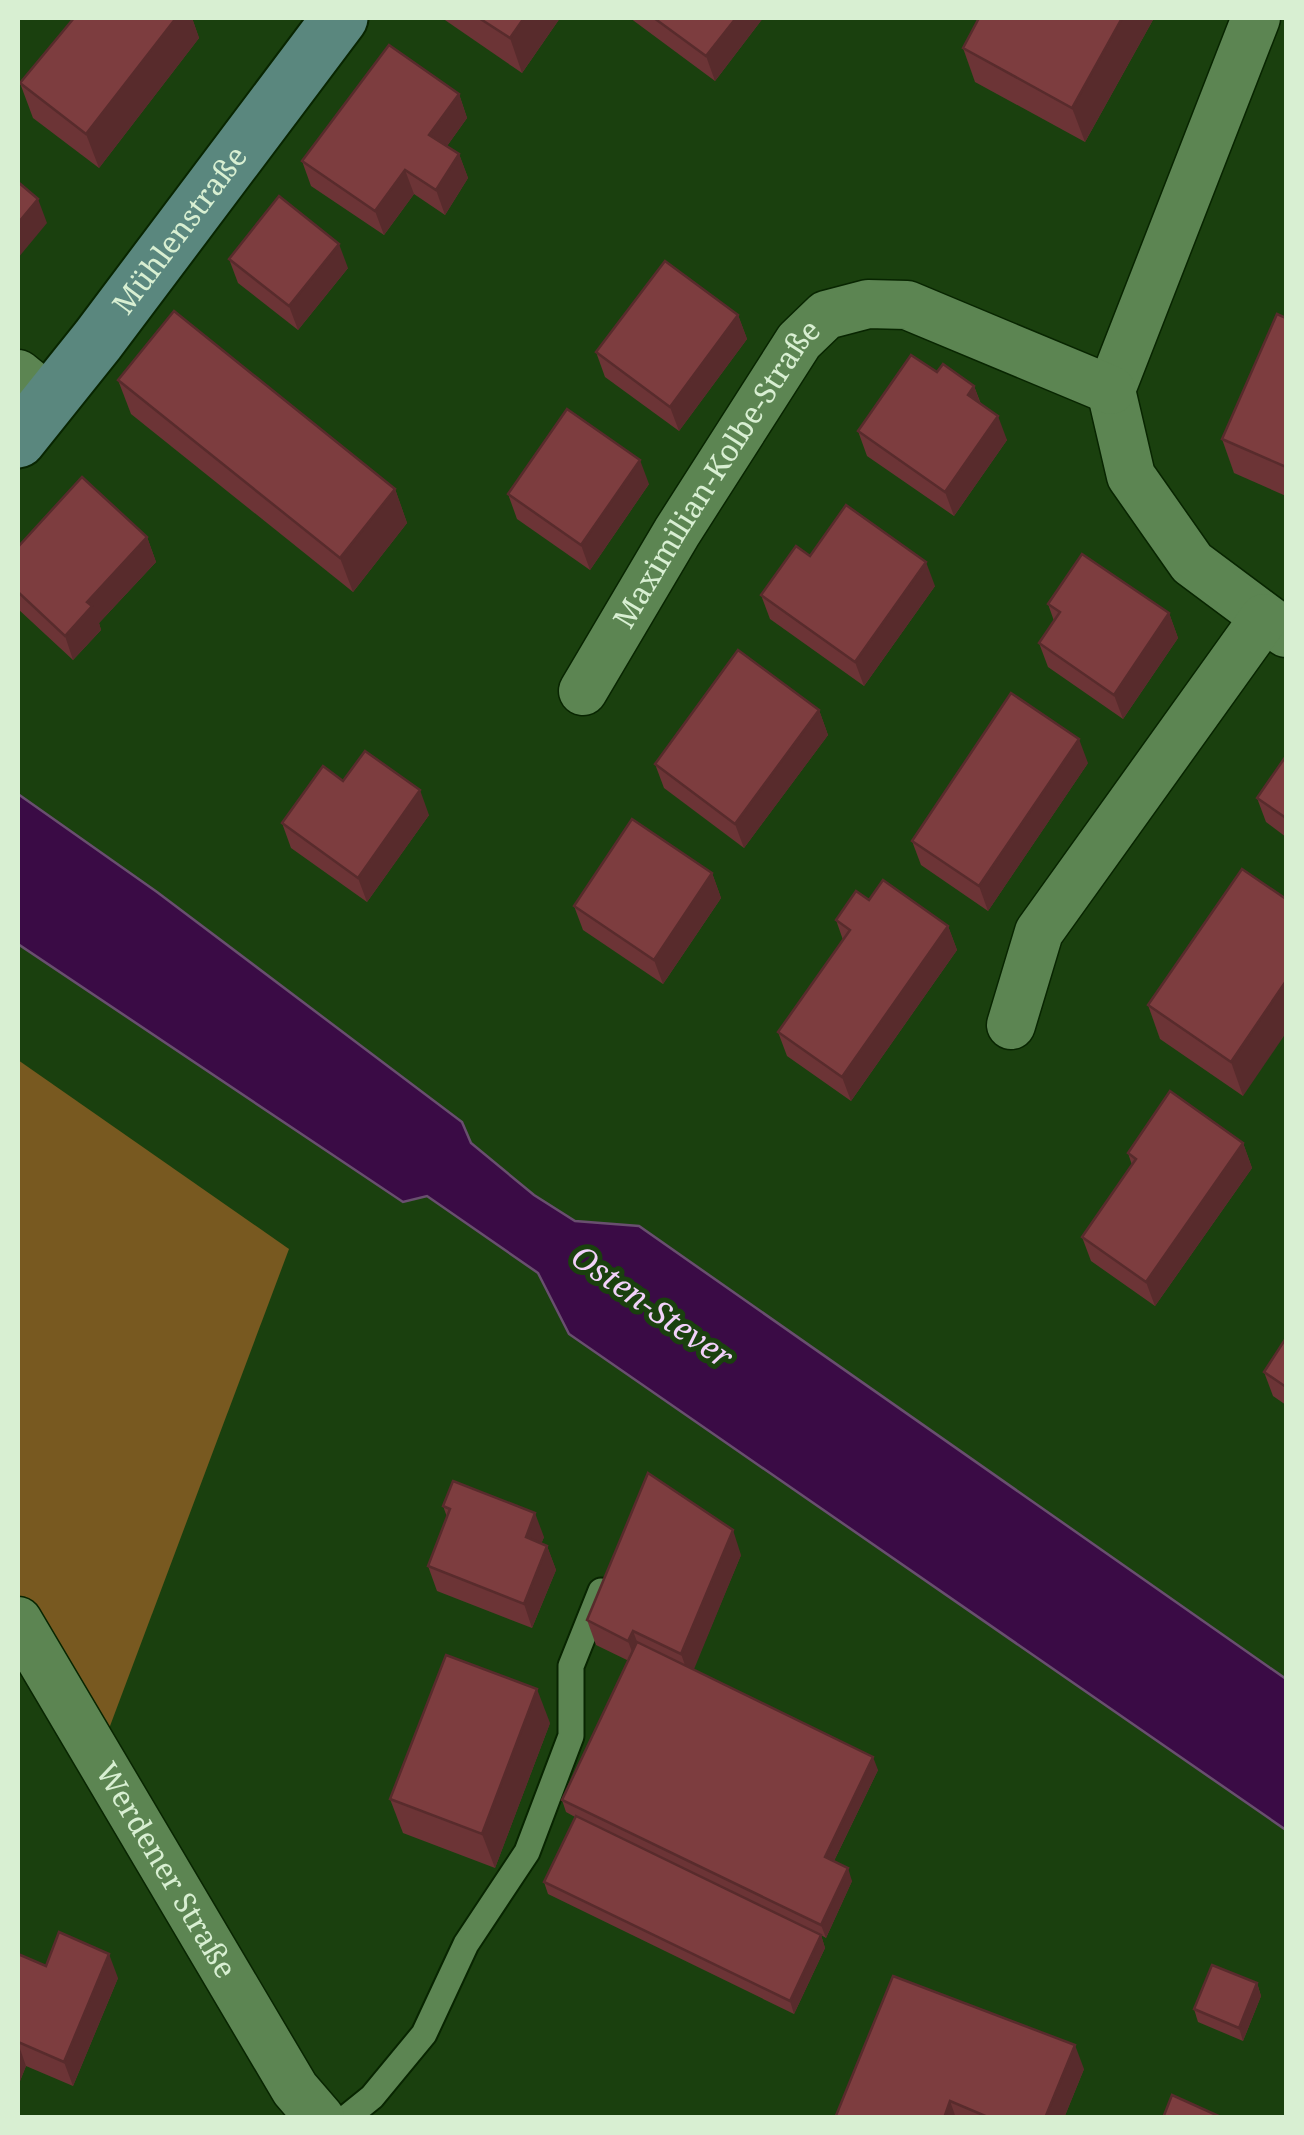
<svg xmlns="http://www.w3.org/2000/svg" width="1304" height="2135" viewBox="0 0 1304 2135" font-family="'Noto Serif',serif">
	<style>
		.green { fill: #785920 }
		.water { fill: #3a0b45; stroke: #694f6f; stroke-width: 2.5 }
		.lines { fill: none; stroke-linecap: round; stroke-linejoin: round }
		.lane-casing { stroke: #082501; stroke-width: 29 }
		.street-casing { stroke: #082501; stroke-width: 51 }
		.secondary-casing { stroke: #082501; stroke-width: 59 }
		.lane { stroke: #5c8552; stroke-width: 25 }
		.street { stroke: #5c8552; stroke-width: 48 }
		.secondary { stroke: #5a877e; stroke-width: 55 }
		.wall { fill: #6c3436 }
		.shaded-wall { fill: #582b2c }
		.building { fill: #7d3d3f; stroke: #582b2c; stroke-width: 2.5 }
		.labels { text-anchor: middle; stroke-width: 10; stroke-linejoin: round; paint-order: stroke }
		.street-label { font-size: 30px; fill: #d8efd2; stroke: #1a400e }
		.water-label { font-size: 32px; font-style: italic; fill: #f2d1fa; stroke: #1a400e }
	</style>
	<rect width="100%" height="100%" fill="#1a400e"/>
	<!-- green -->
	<polygon class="green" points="18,1060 289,1249 98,1758 18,1624"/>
	<!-- water -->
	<polygon class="water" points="18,794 157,892 462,1122 471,1143 534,1195 575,1221 639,1226 1286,1679 1286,1830 569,1334 538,1273 427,1196 403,1202 18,944"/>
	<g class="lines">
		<defs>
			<polyline id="lane" points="346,2118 372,2097 424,2034 466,1944 527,1852 571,1736 571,1666 601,1591"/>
			<g id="street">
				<polyline points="1256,18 1111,390 1131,476 1192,563 1286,633"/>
				<polyline points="18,374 50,400"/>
				<path id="s1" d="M583,691l94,-159 122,-191 27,-26 42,-11 39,1 204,85"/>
				<polyline points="1011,1025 1039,932 1264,618"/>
				<path id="s2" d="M18,1621l277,468 25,29"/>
			</g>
			<g id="secondary">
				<path id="s3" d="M18,440l80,-100 242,-322"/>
			</g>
		</defs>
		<!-- lane casing -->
		<use href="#lane" class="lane-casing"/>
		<!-- street casing -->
		<use href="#street" class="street-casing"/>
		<!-- secondary casing -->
		<use href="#secondary" class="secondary-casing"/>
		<!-- lane -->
		<use href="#lane" class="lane"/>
		<!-- street -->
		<use href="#street" class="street"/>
		<!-- secondary -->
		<use href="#secondary" class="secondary"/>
	</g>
	<!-- wall -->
	<g class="wall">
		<polygon points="74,18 192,18 199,38 99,168 33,118 20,83"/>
		<polygon points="442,18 560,18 522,73"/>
		<polygon points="630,18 763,18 715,81"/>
		<polygon points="979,18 1154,18 1085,142 975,82 963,48"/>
		<polygon points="459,94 467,118 447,146 459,154 468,178 445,215 414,194 384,235 311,186 302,161"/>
		<polygon points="229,259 348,268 298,330 238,283"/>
		<polygon points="738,315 747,339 679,431 605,377 596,352"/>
		<polygon points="1286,318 1286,496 1234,473 1222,439"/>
		<polygon points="937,372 974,386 981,404 1007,440 954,516 867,456 858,431"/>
		<polygon points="118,380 395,489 407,523 353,592 131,414"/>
		<polygon points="649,484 590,570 517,519 508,494"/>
		<polygon points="147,537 156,562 99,623 101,630 73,660 18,609 18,547"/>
		<polygon points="810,556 935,586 864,686 770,619 761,595"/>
		<polygon points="1048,604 1169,613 1178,638 1123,719 1048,667 1039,643 1054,621"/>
		<polygon points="819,710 828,735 744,848 664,788 655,764"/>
		<polygon points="1286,756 1286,837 1266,822 1257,798"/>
		<polygon points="1088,763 988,911 921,865 912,841"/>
		<polygon points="343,781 429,815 367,902 291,848 282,823"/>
		<polygon points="712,873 721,898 663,984 583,930 574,906"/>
		<polygon points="1286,899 1243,1096 1160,1039 1148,1005"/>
		<polygon points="869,900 948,926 957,950 851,1101 787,1056 778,1032 843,940 836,920"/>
		<polygon points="1243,1143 1252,1168 1155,1306 1091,1261 1082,1237 1132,1165 1128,1153"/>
		<polygon points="1286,1338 1286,1405 1273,1396 1264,1372"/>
		<polygon points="443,1506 544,1537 541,1544 547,1546 556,1570 532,1628 437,1591 428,1566 447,1517"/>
		<polygon points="741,1555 693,1670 878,1770 834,1861 852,1881 826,1938 821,1935 825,1948 794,2014 548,1894 544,1882 575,1817 566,1812 562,1800 629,1661 596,1645 587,1620"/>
		<polygon points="550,1723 495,1868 403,1833 390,1799"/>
		<polygon points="18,1954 46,1966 118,1978 73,2086 26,2066 18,2086"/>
		<polygon points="1257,1983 1261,1996 1243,2041 1198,2022 1194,2009"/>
		<polygon points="1084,2069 1064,2118 835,2118"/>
	</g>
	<!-- shaded-wall -->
	<g class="shaded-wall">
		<polygon points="176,18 192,18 199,38 99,168 86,134"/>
		<polygon points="524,18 560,18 522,73 510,38"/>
		<polygon points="736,18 763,18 715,81 706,56"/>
		<polygon points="1122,18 1154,18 1085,142 1072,108"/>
		<polygon points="459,94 467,118 437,160 429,135"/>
		<polygon points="459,154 468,178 445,215 436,190"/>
		<polygon points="405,170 414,194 384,235 375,211"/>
		<polygon points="38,199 47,223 18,258 18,223"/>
		<polygon points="339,244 348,268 298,330 289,306"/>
		<polygon points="738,315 747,339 679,431 670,407"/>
		<polygon points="974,386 983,411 968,395"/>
		<polygon points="998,416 1007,440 954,516 945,492"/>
		<polygon points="640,460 649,484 590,570 581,545"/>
		<polygon points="395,489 407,523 353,592 340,558"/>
		<polygon points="147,537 156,562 99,623 101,630 73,660 65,636 87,602"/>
		<polygon points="926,562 935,586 864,686 855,662"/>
		<polygon points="1169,613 1178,638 1123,719 1114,695"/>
		<polygon points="819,710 828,735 744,848 735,824"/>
		<polygon points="1079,739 1088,763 988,911 979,886"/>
		<polygon points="420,790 429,815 367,902 358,878"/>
		<polygon points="712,873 721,898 663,984 654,960"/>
		<polygon points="948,926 957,950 851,1101 842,1077"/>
		<polygon points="1286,981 1286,1033 1243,1096 1231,1062"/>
		<polygon points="1243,1143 1252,1168 1155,1306 1146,1282"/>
		<polygon points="535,1513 544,1537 534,1561 526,1537"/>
		<polygon points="733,1530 741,1555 690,1679 681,1654"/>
		<polygon points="547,1546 556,1570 532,1628 524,1604"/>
		<polygon points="633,1631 642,1655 637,1665 628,1641"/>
		<polygon points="537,1689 550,1723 495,1868 482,1834"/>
		<polygon points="873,1757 878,1770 830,1869 825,1857"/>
		<polygon points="848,1868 852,1881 826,1938 821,1925"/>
		<polygon points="821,1935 825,1948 794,2014 790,2001"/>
		<polygon points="109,1954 118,1978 73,2086 64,2062"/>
		<polygon points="1257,1983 1261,1996 1243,2041 1239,2028"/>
		<polygon points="18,2043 26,2066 18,2086"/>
		<polygon points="1075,2045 1084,2069 1064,2118 1045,2118"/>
		<polygon points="950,2101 956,2118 944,2118"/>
	</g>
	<!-- building -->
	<g class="building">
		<polygon points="74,18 176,18 86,134 20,83"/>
		<polygon points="479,18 524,18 510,38"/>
		<polygon points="654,18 736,18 706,56"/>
		<polygon points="979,18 1122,18 1072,108 963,48"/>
		<polygon points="389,45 459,94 429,135 459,154 436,190 405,170 375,211 302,161"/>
		<polygon points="18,182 38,199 18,223"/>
		<polygon points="279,196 339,244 289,306 229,259"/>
		<polygon points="665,261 738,315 670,407 596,352"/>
		<polygon points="174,311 395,489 340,558 118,380"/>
		<polygon points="1277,314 1286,318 1286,467 1222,439"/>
		<polygon points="911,355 937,372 943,364 974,386 968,395 998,416 945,492 858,431"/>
		<polygon points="567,409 640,460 581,545 508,494"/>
		<polygon points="82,477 147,537 87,602 92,606 65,636 18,592 18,547"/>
		<polygon points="846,505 926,562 855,662 761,595 796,546 810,556"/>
		<polygon points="1082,554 1169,613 1114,695 1039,643 1060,612 1048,604"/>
		<polygon points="738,650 819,710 735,824 655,764"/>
		<polygon points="1011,693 1079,739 979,886 912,841"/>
		<polygon points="365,751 420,790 358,878 282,823 323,766 343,781"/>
		<polygon points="1286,756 1286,818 1257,798"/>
		<polygon points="632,819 712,873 654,960 574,906"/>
		<polygon points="1242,869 1286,899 1286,981 1231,1062 1148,1005"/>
		<polygon points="883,880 948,926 842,1077 778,1032 850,930 836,920 856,891 869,900"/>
		<polygon points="1170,1091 1243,1143 1146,1282 1082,1237 1136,1159 1128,1153"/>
		<polygon points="1286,1338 1286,1387 1264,1372"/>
		<polygon points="648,1473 733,1530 681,1654 633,1631 628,1641 587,1620"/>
		<polygon points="453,1481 535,1513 526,1537 547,1546 524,1604 428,1566 450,1509 443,1506"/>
		<polygon points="637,1642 873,1757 825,1857 848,1868 821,1925 562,1800"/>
		<polygon points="446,1655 537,1689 482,1834 390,1799"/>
		<polygon points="576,1816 821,1935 790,2001 544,1882"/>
		<polygon points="59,1932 109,1954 64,2062 18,2042 18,1954 46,1966"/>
		<polygon points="1212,1965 1257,1983 1239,2028 1194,2009"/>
		<polygon points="893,1976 1075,2045 1045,2118 990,2118 950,2101 944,2118 835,2118"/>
		<polygon points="1172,2095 1223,2118 1163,2118"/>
	</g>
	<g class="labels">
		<!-- street labels -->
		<g class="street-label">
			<text dy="10" stroke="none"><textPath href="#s3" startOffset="265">Mühlenstraße</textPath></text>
			<text dy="10" stroke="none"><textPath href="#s1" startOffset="255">Maximilian-Kolbe-Straße</textPath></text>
			<text dy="10" stroke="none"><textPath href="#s2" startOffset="290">Werdener Straße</textPath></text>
		</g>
		<!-- water labels -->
		<g class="water-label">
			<text transform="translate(652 1307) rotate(35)" y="11">Osten-Stever</text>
		</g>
	</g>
	<!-- border -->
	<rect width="1304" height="2135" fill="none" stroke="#d8efd2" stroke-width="40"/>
</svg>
